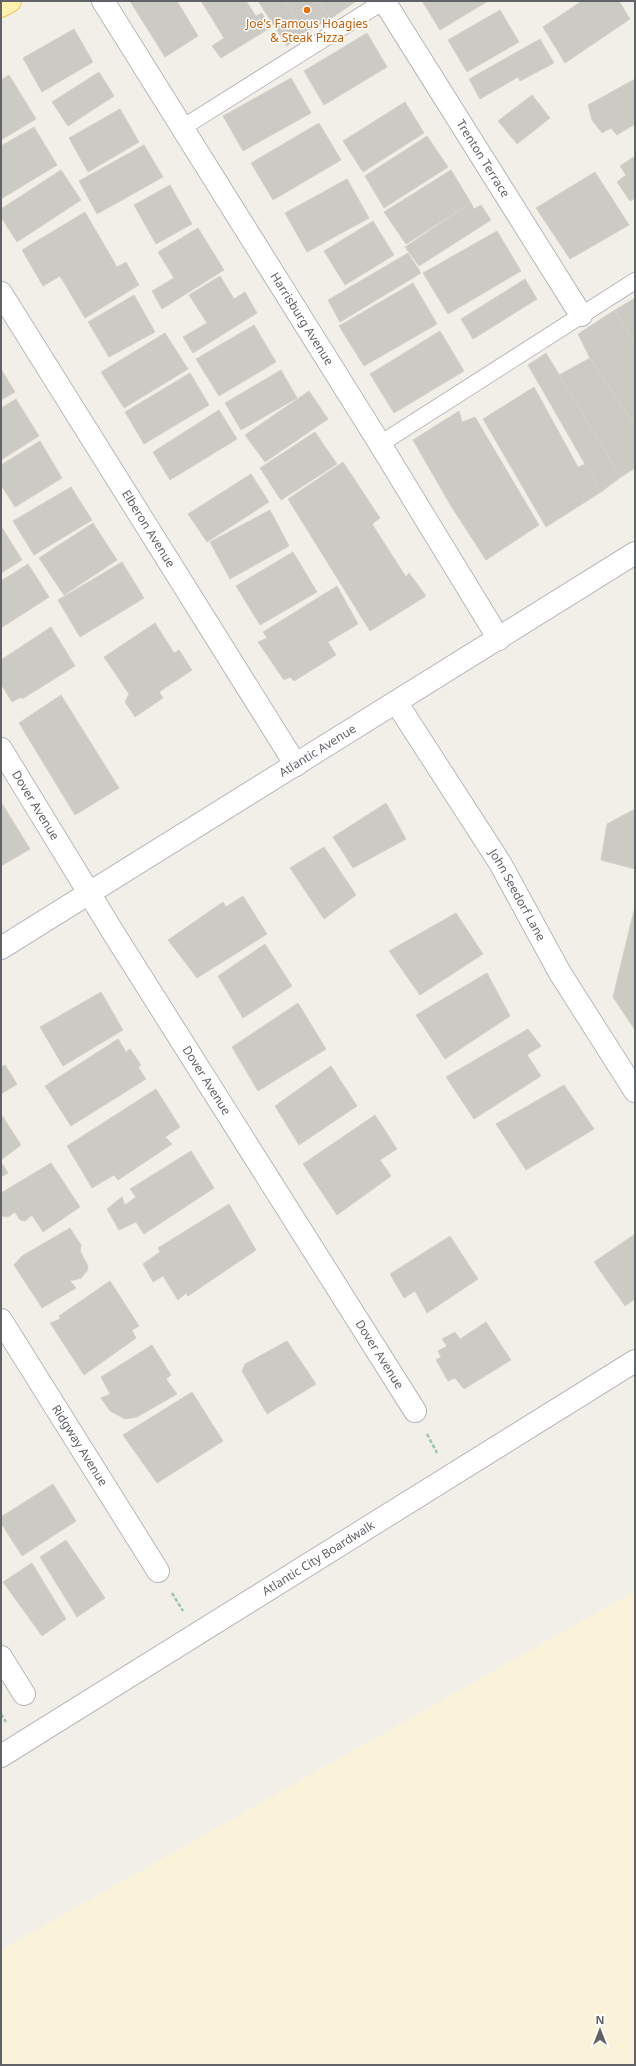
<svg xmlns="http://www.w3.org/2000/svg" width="636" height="2066" viewBox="0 0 636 2066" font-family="'Noto Sans',sans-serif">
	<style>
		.sand { fill: #fbf3d9 }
		.building { fill: #cccac5; stroke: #d6d1c6 }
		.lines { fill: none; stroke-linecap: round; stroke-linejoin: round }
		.lane-casing { stroke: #b5b8bc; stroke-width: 18 }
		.street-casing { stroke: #b5b8bc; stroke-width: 24 }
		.secondary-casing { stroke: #b6babf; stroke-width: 24 }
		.primary-casing { stroke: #f2c960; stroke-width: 24 }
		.path { stroke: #9cc7a9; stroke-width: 2.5; stroke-dasharray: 4 2; stroke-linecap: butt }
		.lane { stroke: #fff; stroke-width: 16 }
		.street { stroke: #fff; stroke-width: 22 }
		.secondary { stroke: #fff; stroke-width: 22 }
		.primary { stroke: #fff2af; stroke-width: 22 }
		.food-dot { fill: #e8710a; stroke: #fff; stroke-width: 1.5 }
		.labels { text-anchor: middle; stroke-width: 3; stroke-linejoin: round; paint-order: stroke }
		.food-label { font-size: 12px; fill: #c56008; stroke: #fff }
		.street-label { font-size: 12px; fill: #5f6368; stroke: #fff }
	</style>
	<rect width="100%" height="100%" fill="#f1efe8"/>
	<!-- sand -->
	<polygon class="sand" points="635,1591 635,2065 1,2065 1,1950"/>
	<!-- building -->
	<g class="building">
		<polygon points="130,1 177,1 198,36 165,57"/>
		<polygon points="201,1 246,1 256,16 262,13 270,28 221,58 212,46 224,38"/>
		<polygon points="258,1 285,1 305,32 287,46"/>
		<polygon points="285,1 318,1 330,19 305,32"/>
		<polygon points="318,1 346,1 349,6 330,19"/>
		<polygon points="346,1 357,1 349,6"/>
		<polygon points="422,1 488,1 440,30"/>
		<polygon points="582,1 619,1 630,19 565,63 543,27"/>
		<polygon points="500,10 519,42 467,72 448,40"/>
		<polygon points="74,29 93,62 42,92 23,58"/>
		<polygon points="367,33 387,67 324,105 304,71"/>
		<polygon points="540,39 554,63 520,81 518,77 480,99 469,79"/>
		<polygon points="99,72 114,96 68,126 52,102"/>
		<polygon points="9,75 36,119 1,140 1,80"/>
		<polygon points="291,78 311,113 243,151 223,116"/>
		<polygon points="635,79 635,124 617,135 611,128 602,133 592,120 588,105"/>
		<polygon points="532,95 550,118 517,144 498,121"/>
		<polygon points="405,102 424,133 363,172 343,141"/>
		<polygon points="120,109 139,142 88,172 69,138"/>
		<polygon points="319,123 341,160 273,200 251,163"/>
		<polygon points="34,127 57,165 1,199 1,146"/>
		<polygon points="427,136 448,167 384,208 365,176"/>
		<polygon points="144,145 163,177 97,214 79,181"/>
		<polygon points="635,156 635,198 630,201 617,182 626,175 620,166"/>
		<polygon points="61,170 81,200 17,242 1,217 1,209"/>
		<polygon points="451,170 471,203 406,244 384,212"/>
		<polygon points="595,172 629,225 570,259 536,208"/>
		<polygon points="347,179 369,218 307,252 285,213"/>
		<polygon points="170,185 192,224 156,244 134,205"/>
		<polygon points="471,203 474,209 481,205 491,220 419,266 405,247"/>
		<polygon points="85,212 117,267 126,262 139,285 85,318 60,276 43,286 22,250"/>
		<polygon points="373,221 394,255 345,285 324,251"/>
		<polygon points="198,228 224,270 162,309 152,291 174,278 158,252"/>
		<polygon points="497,231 521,271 448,314 423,273"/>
		<polygon points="408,253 421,273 340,322 328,300"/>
		<polygon points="220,276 234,299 245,292 257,313 193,353 183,337 207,323 189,295"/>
		<polygon points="525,279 537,299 473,339 461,319"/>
		<polygon points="413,283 437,324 364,366 339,326"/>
		<polygon points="134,295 155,332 109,357 88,322"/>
		<polygon points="635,298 635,343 615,310"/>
		<polygon points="615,310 635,343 635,426 590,358 578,334"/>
		<polygon points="254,325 276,362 219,396 196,359"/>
		<polygon points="440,331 464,371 394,413 370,374"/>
		<polygon points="165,333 188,369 124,408 101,372"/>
		<polygon points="546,353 621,477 601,492 528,365"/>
		<polygon points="590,358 635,426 635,468 621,477 559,375"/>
		<polygon points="1,369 15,392 1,400"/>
		<polygon points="281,370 297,398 241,430 225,403"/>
		<polygon points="190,373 209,405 144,444 125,412"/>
		<polygon points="534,387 578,467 586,464 601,492 546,527 483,419"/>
		<polygon points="309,391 328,419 265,462 245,435"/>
		<polygon points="16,399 39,436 1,460 1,408"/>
		<polygon points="219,410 237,439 170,480 153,452"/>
		<polygon points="459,411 462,422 475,417 539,525 486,560 451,506 413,440"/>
		<polygon points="315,432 337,464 281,500 260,468"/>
		<polygon points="40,441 62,478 15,507 1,485 1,465"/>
		<polygon points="343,462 380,518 372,524 406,577 409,573 426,596 370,631 288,499"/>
		<polygon points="251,474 269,502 207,542 188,514"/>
		<polygon points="71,487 92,520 34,555 13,521"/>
		<polygon points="270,510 289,546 230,579 210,542"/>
		<polygon points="93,523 117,560 64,595 39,558"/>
		<polygon points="1,526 22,560 1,573"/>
		<polygon points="293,552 317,592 260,625 236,586"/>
		<polygon points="122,562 144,598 80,637 58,600"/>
		<polygon points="28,564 49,597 1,628 1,581"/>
		<polygon points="337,586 358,624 328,642 336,655 294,681 290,677 284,680 258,642 267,638 263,632"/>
		<polygon points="155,623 174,653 179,650 192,670 159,692 163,698 135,717 125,702 129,694 104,657"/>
		<polygon points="51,627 75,666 22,699 21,697 12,702 1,684 1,660"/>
		<polygon points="61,695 119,788 75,815 19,723"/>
		<polygon points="1,802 30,849 1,866"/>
		<polygon points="386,803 406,839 353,868 333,837"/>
		<polygon points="635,809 635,869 601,860 607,824"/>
		<polygon points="324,847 356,895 324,919 290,868"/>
		<polygon points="243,896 267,934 197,978 168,940 223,902 226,907"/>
		<polygon points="635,906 635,1030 613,997"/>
		<polygon points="456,913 483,954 420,995 389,951"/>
		<polygon points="265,944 292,986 243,1018 218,976"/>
		<polygon points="487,973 510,1016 445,1059 416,1015"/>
		<polygon points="101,992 123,1030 63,1066 40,1027"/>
		<polygon points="298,1003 326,1049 258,1091 232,1047"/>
		<polygon points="528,1029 541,1046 527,1055 541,1076 474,1119 446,1077"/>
		<polygon points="118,1039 126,1052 130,1049 141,1065 138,1067 146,1079 71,1126 45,1086"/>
		<polygon points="5,1065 17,1084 1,1094 1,1067"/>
		<polygon points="331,1066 357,1106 299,1145 275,1106"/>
		<polygon points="564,1085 594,1129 526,1170 496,1124"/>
		<polygon points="156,1089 180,1127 165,1137 172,1144 118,1180 114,1175 92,1188 67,1146"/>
		<polygon points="1,1114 21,1145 1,1160"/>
		<polygon points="375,1115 397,1149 380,1160 391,1176 337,1215 303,1164"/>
		<polygon points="191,1151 214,1188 144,1234 136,1222 119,1230 107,1209 122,1197 125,1205 136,1197 130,1189"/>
		<polygon points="1,1162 8,1173 1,1177"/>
		<polygon points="51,1163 80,1207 43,1232 32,1215 25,1221 20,1220 15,1212 8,1217 1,1216 1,1193"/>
		<polygon points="229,1204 256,1250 188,1296 186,1293 178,1300 163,1276 153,1282 143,1264 160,1252 158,1248"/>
		<polygon points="70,1228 81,1245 80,1251 88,1266 87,1271 81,1278 70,1281 76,1288 42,1308 14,1265 22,1256"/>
		<polygon points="635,1234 635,1299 625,1306 594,1262"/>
		<polygon points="450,1236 478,1279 427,1313 415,1291 404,1298 390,1274"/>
		<polygon points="110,1281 139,1326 132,1330 136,1338 84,1375 50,1323 60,1319 59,1316"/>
		<polygon points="486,1322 511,1360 464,1389 455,1378 448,1381 436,1360 441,1357 438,1351 447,1346 442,1339 455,1332 460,1339"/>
		<polygon points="287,1341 316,1384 267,1414 242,1371 245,1364"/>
		<polygon points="152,1345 171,1375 166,1379 177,1394 137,1417 125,1419 110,1411 101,1398 110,1394 101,1377"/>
		<polygon points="192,1392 223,1441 157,1483 123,1435"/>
		<polygon points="53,1484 76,1521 22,1556 1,1523 1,1517"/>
		<polygon points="66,1540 105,1598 77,1617 40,1557"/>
		<polygon points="32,1563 66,1619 42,1636 3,1582"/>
	</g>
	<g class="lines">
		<defs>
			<g id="lane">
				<polyline points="182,128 384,1"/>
				<polyline points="380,444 635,281"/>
			</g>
			<g id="street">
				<path id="s1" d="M103,1l277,443 119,195"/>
				<path id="s2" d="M384,1l197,314"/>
				<path id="s3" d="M1,293l295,472"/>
				<path id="s4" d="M396,702l104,161 60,110 75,118"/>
				<path id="s5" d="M1,749l115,188 299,474"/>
				<path id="s6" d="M1,1320l157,251"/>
				<polyline points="1,1657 24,1694"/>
				<path id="s7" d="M1,1756l634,-395"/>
			</g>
			<g id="secondary">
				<path id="s8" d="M1,948l634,-395"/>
			</g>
			<polyline id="primary" points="1,6 10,1"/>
		</defs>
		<!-- lane casing -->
		<use href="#lane" class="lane-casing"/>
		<!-- street casing -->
		<use href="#street" class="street-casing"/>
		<!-- secondary casing -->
		<use href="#secondary" class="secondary-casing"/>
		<!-- primary casing -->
		<use href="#primary" class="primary-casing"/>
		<!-- path -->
		<g class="path">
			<polyline points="427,1434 437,1453"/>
			<polyline points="172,1593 183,1611"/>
			<polyline points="1,1714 6,1722"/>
		</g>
		<!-- lane -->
		<use href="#lane" class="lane"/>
		<!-- street -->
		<use href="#street" class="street"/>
		<!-- secondary -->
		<use href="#secondary" class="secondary"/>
		<!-- primary -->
		<use href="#primary" class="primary"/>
	</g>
	<!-- markers -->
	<circle class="food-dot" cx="307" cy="10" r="4"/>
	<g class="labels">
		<!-- food labels -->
		<g class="food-label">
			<text x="307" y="28">Joe's Famous Hoagies<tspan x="307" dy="14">&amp; Steak Pizza</tspan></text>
		</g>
		<!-- street labels -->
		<g class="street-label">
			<text dy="4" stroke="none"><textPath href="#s2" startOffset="186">Trenton Terrace</textPath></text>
			<text dy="4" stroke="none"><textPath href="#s1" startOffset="375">Harrisburg Avenue</textPath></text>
			<text dy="4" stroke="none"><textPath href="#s3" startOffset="278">Elberon Avenue</textPath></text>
			<text dy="4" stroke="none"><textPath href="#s8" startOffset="373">Atlantic Avenue</textPath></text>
			<text dy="4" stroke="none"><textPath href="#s5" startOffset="66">Dover Avenue</textPath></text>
			<text dy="4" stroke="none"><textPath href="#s4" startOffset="228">John Seedorf Lane</textPath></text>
			<text dy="4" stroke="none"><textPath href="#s5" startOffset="390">Dover Avenue</textPath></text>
			<text dy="4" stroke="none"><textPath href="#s5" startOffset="714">Dover Avenue</textPath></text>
			<text dy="4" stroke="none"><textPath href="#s6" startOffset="148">Ridgway Avenue</textPath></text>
			<text dy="4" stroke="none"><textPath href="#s7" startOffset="374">Atlantic City Boardwalk</textPath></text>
		</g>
	</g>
	<!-- border -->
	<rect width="636" height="2066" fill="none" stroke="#5f6368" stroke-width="4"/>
	<!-- north arrow -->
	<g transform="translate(600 2030)" stroke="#ffffff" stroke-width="3" paint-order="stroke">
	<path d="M0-3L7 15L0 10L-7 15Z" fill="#5f6368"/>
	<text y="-6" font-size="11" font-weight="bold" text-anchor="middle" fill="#5f6368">N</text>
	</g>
</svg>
